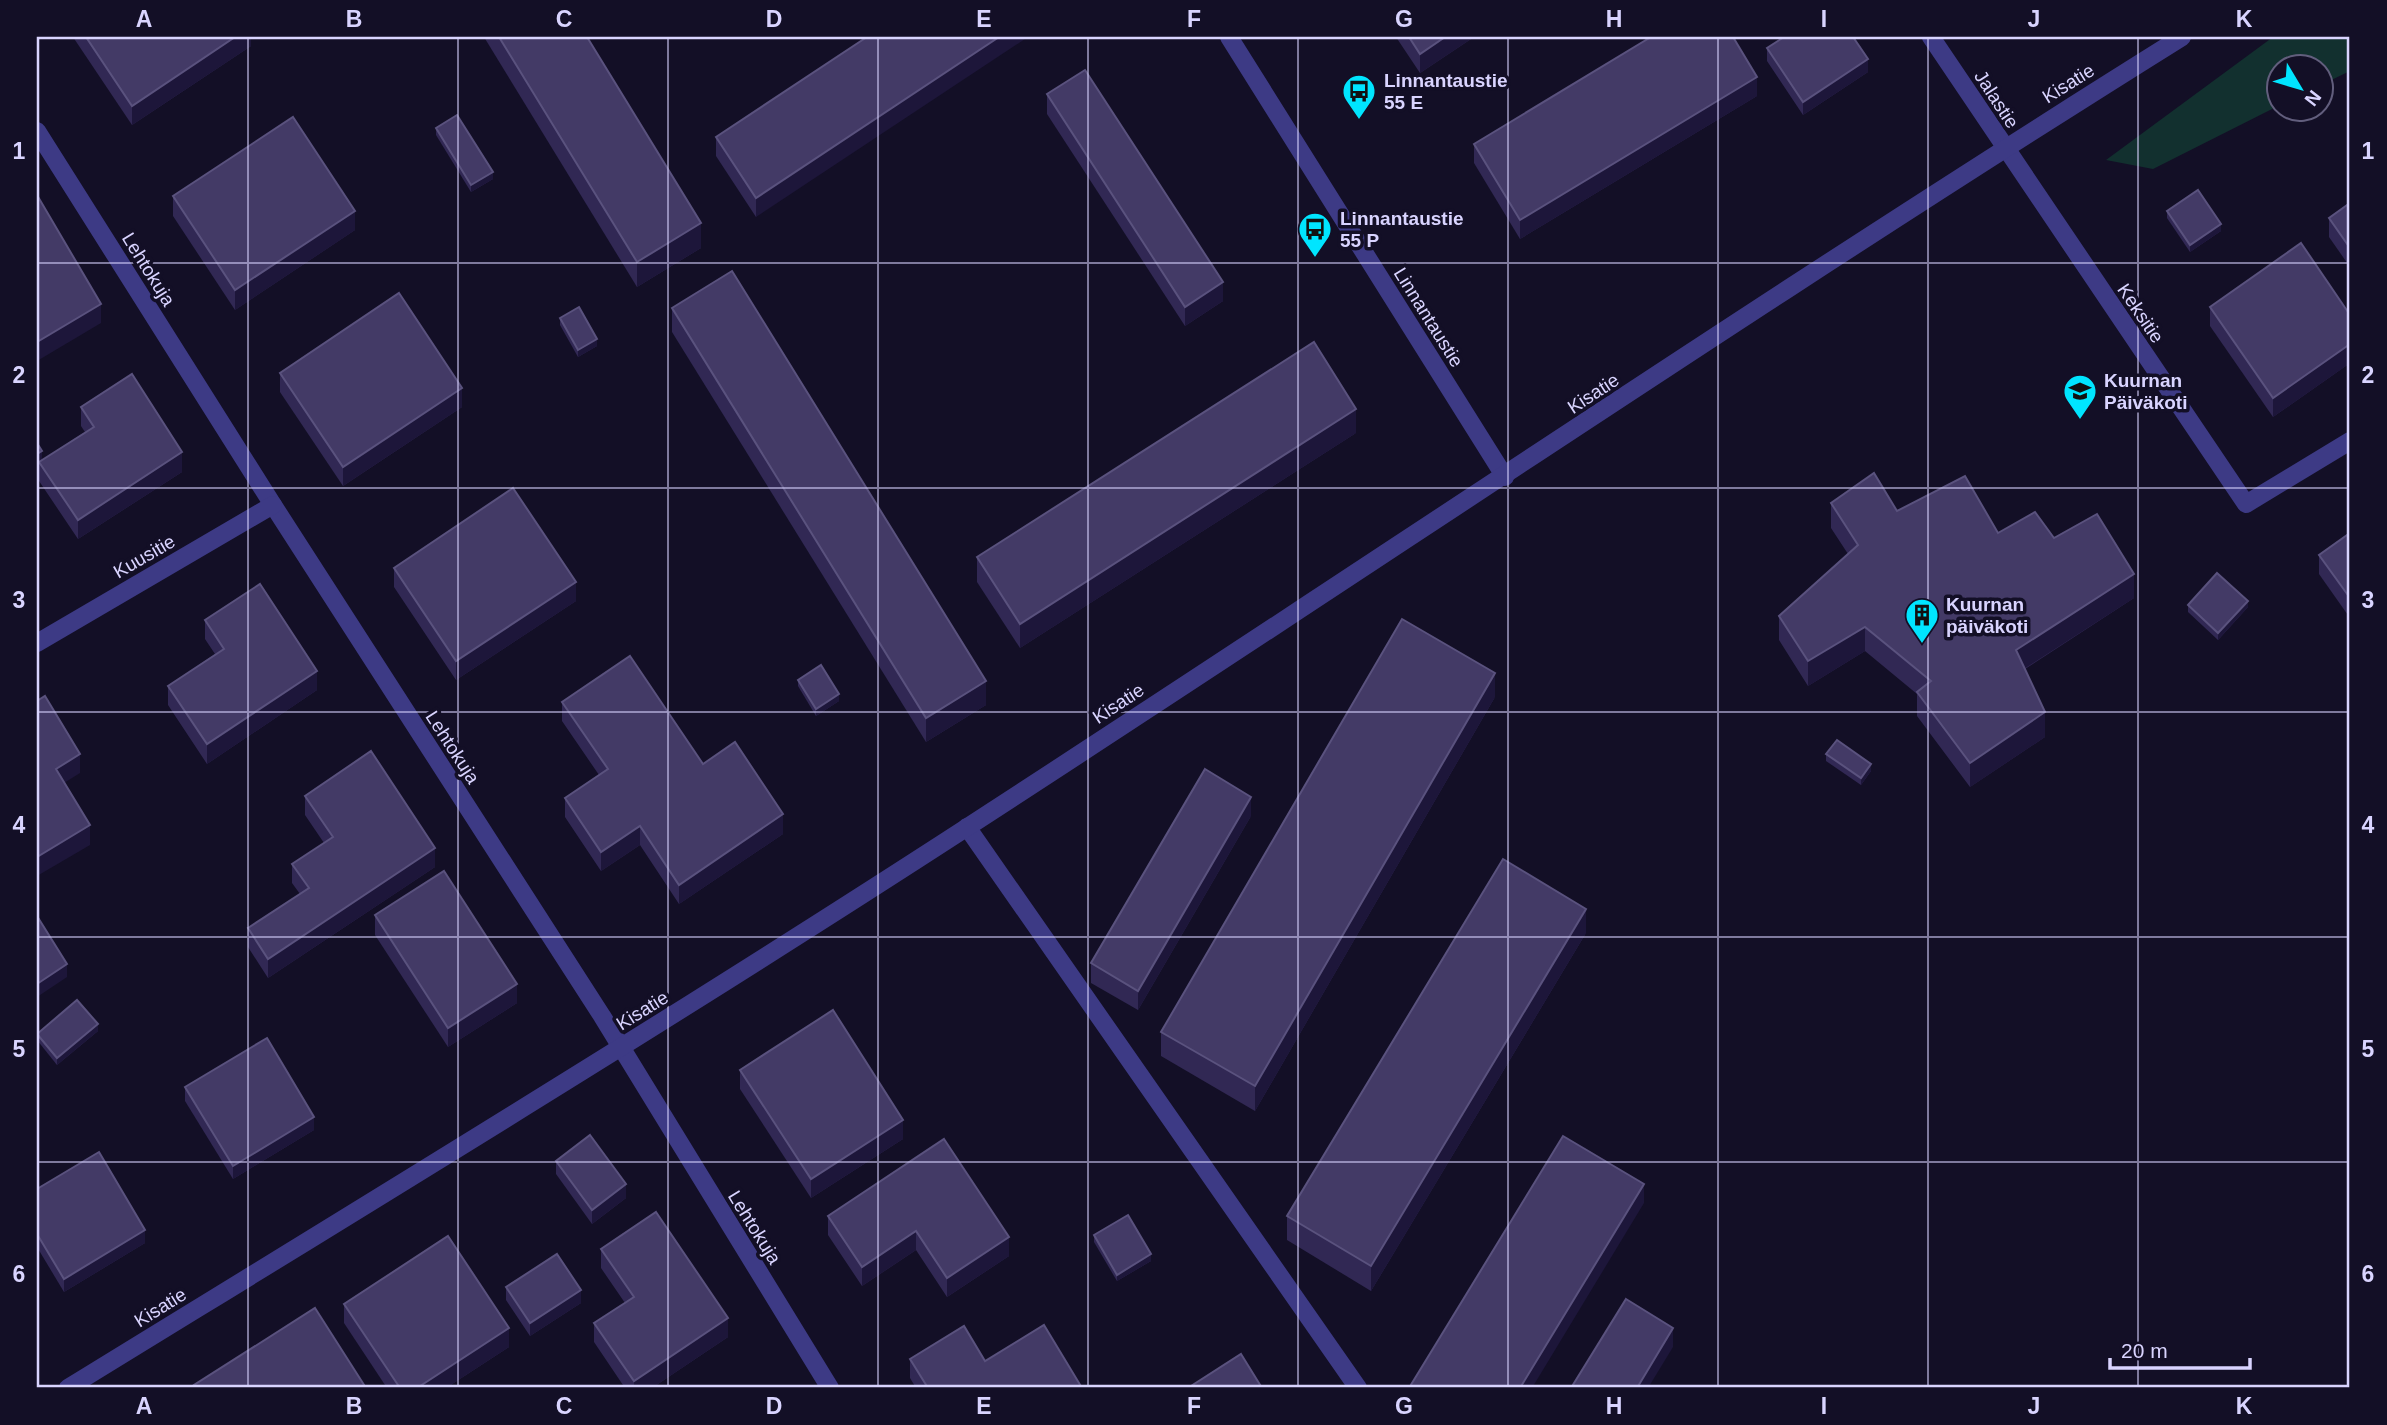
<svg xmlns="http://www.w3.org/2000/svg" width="2387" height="1425" viewBox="0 0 2387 1425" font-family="Helvetica,sans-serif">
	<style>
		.green { fill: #12302f }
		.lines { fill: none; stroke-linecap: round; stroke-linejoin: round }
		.service { stroke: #3d3a85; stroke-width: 18 }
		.minor { stroke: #3d3a85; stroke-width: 18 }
		.tertiary { stroke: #3d3a85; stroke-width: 18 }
		.wall { fill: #312854 }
		.shaded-wall { fill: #1d163a }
		.building { fill: #433a66; stroke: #5a527e; stroke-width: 2 }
		.grid { fill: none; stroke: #d9d4ff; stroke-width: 2; stroke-opacity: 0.55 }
		.labels { text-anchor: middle; stroke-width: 7; stroke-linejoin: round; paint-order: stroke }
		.poi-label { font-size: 19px; font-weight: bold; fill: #d9d4ff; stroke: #130f26; text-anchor: start }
		.street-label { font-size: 19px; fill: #d9d4ff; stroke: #130f26 }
		.neatline { fill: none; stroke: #d9d4ff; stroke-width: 2.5 }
		.grid-label { font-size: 23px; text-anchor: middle; font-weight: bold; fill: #d9d4ff }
	</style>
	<rect width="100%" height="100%" fill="#130f26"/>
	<!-- green -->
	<polygon class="green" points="2273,37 2350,37 2350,71 2321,85 2320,66 2278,66 2278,106 2153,169 2106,160"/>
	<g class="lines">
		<!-- service -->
		<polyline class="service" points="967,827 1358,1388"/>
		<!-- minor -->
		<g class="minor">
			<polyline points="1931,37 2246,504 2350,441"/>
			<polyline points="37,131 273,505 602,1016 830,1388"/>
			<polyline points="37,643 273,505"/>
		</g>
		<!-- tertiary -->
		<g class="tertiary">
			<polyline points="1229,37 1505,477"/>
			<path d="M68,1388c301,-185 602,-368 898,-560 406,-263 806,-535 1216,-791"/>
		</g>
	</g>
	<!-- wall -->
	<g class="wall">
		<polygon points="73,37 251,37 251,46 132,125"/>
		<polygon points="484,37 587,37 701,248 637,287"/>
		<polygon points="867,37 756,217 716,156 716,137"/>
		<polygon points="1396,37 1474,37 1420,73"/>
		<polygon points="1767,48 1868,72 1803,115 1767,61"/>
		<polygon points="1047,94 1223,301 1185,326 1047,114"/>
		<polygon points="1757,96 1520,239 1474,163 1474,144"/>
		<polygon points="436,128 493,179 471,192 436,135"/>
		<polygon points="173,196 355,230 235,310 173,216"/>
		<polygon points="2350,203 2350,267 2329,237 2329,218"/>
		<polygon points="2167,211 2221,231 2190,252 2167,218"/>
		<polygon points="2210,307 2350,315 2350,363 2273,417 2210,326"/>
		<polygon points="672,308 986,705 926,742 672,332"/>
		<polygon points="560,318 597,346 578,357 560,325"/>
		<polygon points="280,373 462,407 343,486 280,392"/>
		<polygon points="81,407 182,472 78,539 39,481 39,465 37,467 37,443 42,460 85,432 81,426"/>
		<polygon points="1356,433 1020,648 977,582 977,557"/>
		<polygon points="1831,503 1897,511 1998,533 2054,538 2134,598 2025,669 2045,737 1970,787 1917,716 1917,694 1865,651 1808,686 1779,640 1779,616 1848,554 1831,528"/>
		<polygon points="2350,533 2350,618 2319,574 2319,555"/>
		<polygon points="394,568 576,601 456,680 394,587"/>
		<polygon points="2188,605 2248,607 2218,640 2188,612"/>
		<polygon points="205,620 317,690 207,764 168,705 168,686 215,654 205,639"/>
		<polygon points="798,680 839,701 816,716 798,686"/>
		<polygon points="1495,697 1255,1111 1161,1056 1161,1032"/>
		<polygon points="562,702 703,764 783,834 679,904 640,845 601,871 565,817 565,798 599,775 562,721"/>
		<polygon points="1826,754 1871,771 1861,785 1826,761"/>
		<polygon points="305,796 435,867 268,978 248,947 248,928 300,894 292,883 292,864 324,843 305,815"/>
		<polygon points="1251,816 1138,1010 1091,983 1091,963"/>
		<polygon points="375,915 517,1003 448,1047 375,935"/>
		<polygon points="1586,933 1371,1291 1287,1240 1287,1216"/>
		<polygon points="98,1031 57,1065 37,1040 37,1034"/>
		<polygon points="740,1070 903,1139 811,1198 740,1089"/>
		<polygon points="185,1087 314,1130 233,1179 185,1101"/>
		<polygon points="944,1139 1009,1256 947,1297 916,1250 862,1286 828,1235 828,1216"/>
		<polygon points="556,1161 626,1198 592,1224 556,1174"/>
		<polygon points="37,1189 145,1243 64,1292 37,1247"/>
		<polygon points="1094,1235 1151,1261 1117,1281 1094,1242"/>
		<polygon points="601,1249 728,1337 652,1388 625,1388 594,1342 594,1323 625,1303 601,1268"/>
		<polygon points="506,1287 581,1303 530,1336 506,1300"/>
		<polygon points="344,1304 509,1347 446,1388 387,1388 344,1323"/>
		<polygon points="910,1359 985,1361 1082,1388 916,1388 910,1378"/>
	</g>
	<!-- shaded-wall -->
	<g class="shaded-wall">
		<polygon points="235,37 251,37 251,46 132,125 132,106"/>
		<polygon points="999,37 1028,37 756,217 756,198"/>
		<polygon points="1445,37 1474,37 1420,73 1420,54"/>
		<polygon points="1868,59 1868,72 1803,115 1803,102"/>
		<polygon points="1757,77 1757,96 1520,239 1520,220"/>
		<polygon points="493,172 493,179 471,192 471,185"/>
		<polygon points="355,211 355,230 235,310 235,290"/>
		<polygon points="701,223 701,248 637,287 637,262"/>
		<polygon points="2221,224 2221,231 2190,252 2190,245"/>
		<polygon points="1223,282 1223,301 1185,326 1185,307"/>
		<polygon points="101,304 101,323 37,361 37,342"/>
		<polygon points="597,339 597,346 578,357 578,350"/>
		<polygon points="2350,344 2350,363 2273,417 2273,398"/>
		<polygon points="462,388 462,407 343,486 343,467"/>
		<polygon points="1356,409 1356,433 1020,648 1020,624"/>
		<polygon points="42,451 42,464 39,462 39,465 37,467 37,454"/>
		<polygon points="182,452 182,472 78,539 78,520"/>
		<polygon points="2134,574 2134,598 2016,674 2016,650"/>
		<polygon points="576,582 576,601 456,680 456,661"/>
		<polygon points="2248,601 2248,607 2218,640 2218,633"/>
		<polygon points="1865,627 1865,651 1808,686 1808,661"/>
		<polygon points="317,671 317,690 207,764 207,744"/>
		<polygon points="1495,673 1495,697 1255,1111 1255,1086"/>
		<polygon points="986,681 986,705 926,742 926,718"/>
		<polygon points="839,694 839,701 816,716 816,709"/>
		<polygon points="2045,712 2045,737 1970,787 1970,763"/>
		<polygon points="80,754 80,773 56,788 56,769"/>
		<polygon points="1871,764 1871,771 1861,785 1861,778"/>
		<polygon points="1251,797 1251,816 1138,1010 1138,991"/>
		<polygon points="783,814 783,834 679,904 679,885"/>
		<polygon points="90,825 90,845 37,876 37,857"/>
		<polygon points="640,826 640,845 601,871 601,852"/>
		<polygon points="435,848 435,867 268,978 268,959"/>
		<polygon points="1586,909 1586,933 1371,1291 1371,1266"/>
		<polygon points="67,964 67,977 37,997 37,984"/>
		<polygon points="517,984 517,1003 448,1047 448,1028"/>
		<polygon points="98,1024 98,1031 57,1065 57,1058"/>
		<polygon points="314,1117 314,1130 233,1179 233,1166"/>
		<polygon points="903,1120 903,1139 811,1198 811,1179"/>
		<polygon points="626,1184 626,1198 592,1224 592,1210"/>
		<polygon points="1644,1184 1644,1203 1532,1388 1520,1388"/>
		<polygon points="145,1230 145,1243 64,1292 64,1279"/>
		<polygon points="916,1231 916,1250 862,1286 862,1267"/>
		<polygon points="1009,1237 1009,1256 947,1297 947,1278"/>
		<polygon points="1151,1254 1151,1261 1117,1281 1117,1275"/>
		<polygon points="581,1290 581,1303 530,1336 530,1323"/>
		<polygon points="728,1318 728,1337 652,1388 634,1388 634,1381"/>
		<polygon points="509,1328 509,1347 446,1388 417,1388"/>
		<polygon points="1673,1328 1673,1347 1648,1388 1637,1388"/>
	</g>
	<!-- building -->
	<g class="building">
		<polygon points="86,37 235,37 132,106"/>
		<polygon points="499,37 587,37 701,223 637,262"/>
		<polygon points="867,37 999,37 756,198 716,137"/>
		<polygon points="1409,37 1445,37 1420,54"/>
		<polygon points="1651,37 1733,37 1757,77 1520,220 1474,144"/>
		<polygon points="1784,37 1853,37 1868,59 1803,102 1767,48"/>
		<polygon points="1085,70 1223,282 1185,307 1047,94"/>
		<polygon points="457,115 493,172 471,185 436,128"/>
		<polygon points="293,117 355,211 235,290 173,196"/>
		<polygon points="2198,190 2221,224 2190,245 2167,211"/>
		<polygon points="37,195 101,304 37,342"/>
		<polygon points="2350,203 2350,248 2329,218"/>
		<polygon points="2301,243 2350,315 2350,344 2273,398 2210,307"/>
		<polygon points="732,271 986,681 926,718 672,308"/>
		<polygon points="399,293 462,388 343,467 280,373"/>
		<polygon points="579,307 597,339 578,350 560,318"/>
		<polygon points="1314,342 1356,409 1020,624 977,557"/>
		<polygon points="132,374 182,452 78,520 39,462 94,427 81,407"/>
		<polygon points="37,443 42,451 37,454"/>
		<polygon points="1874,473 1897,511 1965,476 1998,533 2035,512 2054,538 2097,514 2134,574 2016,650 2045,712 1970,763 1917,692 1931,681 1865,627 1808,661 1779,616 1858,545 1831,503"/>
		<polygon points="513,488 576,582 456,661 394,568"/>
		<polygon points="2350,533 2350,598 2319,555"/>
		<polygon points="2217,573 2248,601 2218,633 2188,605"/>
		<polygon points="260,584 317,671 207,744 168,686 224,649 205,620"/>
		<polygon points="1402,619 1495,673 1255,1086 1161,1032"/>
		<polygon points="630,656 703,764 735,742 783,814 679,885 640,826 601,852 565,798 608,769 562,702"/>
		<polygon points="821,665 839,694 816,709 798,680"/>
		<polygon points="45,696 80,754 56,769 90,825 37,857 37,701"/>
		<polygon points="1837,740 1871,764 1861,778 1826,754"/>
		<polygon points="371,751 435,848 268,959 248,928 309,888 292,864 333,837 305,796"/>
		<polygon points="1205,769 1251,797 1138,991 1091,963"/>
		<polygon points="1503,859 1586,909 1371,1266 1287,1216"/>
		<polygon points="444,871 517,984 448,1028 375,915"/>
		<polygon points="37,916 67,964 37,984"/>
		<polygon points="77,1000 98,1024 57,1058 37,1034"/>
		<polygon points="833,1010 903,1120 811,1179 740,1070"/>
		<polygon points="267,1038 314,1117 233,1166 185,1087"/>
		<polygon points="590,1135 626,1184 592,1210 556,1161"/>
		<polygon points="1563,1136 1644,1184 1520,1388 1409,1388"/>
		<polygon points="944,1139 1009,1237 947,1278 916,1231 862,1267 828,1216"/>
		<polygon points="99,1152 145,1230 64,1279 37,1234 37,1189"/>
		<polygon points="656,1212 728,1318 634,1381 594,1323 634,1297 601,1249"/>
		<polygon points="1128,1215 1151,1254 1117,1275 1094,1235"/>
		<polygon points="448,1236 509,1328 417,1388 400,1388 344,1304"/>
		<polygon points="557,1254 581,1290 530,1323 506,1287"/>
		<polygon points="1626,1299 1673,1328 1637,1388 1571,1388"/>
		<polygon points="315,1308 366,1388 197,1388 194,1385"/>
		<polygon points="1044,1325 1082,1388 928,1388 910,1359 964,1326 985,1361"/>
		<polygon points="1241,1354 1262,1388 1188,1388"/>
	</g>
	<!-- grid -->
	<path class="grid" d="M248,37v1351M458,37v1351M668,37v1351M878,37v1351M1088,37v1351M1298,37v1351M1508,37v1351M1718,37v1351M1928,37v1351M2138,37v1351M37,263h2313M37,488h2313M37,712h2313M37,937h2313M37,1162h2313"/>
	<!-- icons -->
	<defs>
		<symbol id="bus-pin" viewBox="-11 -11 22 30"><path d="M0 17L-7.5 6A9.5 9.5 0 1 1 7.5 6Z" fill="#00e5ff" stroke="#130f26"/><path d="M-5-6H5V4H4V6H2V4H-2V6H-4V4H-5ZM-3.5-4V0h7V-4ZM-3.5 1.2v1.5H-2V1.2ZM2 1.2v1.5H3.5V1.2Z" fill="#111"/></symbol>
		<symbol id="school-pin" viewBox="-11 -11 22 30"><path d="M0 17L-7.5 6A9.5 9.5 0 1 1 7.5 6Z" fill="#00e5ff" stroke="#130f26"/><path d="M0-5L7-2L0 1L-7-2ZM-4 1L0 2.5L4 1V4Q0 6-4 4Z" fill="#111"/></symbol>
		<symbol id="building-pin" viewBox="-11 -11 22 30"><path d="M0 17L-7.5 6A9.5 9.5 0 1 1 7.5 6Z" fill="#00e5ff" stroke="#130f26"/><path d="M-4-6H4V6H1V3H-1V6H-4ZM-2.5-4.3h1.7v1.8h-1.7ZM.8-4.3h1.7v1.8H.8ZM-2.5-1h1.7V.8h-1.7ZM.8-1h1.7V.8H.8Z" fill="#111"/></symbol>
	</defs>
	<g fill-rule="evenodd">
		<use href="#bus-pin" x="1340" y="72" width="38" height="52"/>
		<use href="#bus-pin" x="1296" y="210" width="38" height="52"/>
		<use href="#school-pin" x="2061" y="372" width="38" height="52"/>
		<use href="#building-pin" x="1903" y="596" width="38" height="52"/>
	</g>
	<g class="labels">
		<!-- poi labels -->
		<g class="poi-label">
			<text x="1384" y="87">Linnantaustie<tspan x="1384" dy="22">55 E</tspan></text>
			<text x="1340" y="225">Linnantaustie<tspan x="1340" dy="22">55 P</tspan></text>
			<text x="2104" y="387">Kuurnan<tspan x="2104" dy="22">Päiväkoti</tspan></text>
			<text x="1946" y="611">Kuurnan<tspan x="1946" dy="22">päiväkoti</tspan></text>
		</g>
		<!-- street labels -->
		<g class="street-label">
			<text transform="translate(2068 83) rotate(-32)" y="7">Kisatie</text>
			<text transform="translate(1997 99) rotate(57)" y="7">Jalastie</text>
			<text transform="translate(149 269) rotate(58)" y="7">Lehtokuja</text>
			<text transform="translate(2141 313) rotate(56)" y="7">Keksitie</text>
			<text transform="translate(1429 317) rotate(58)" y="7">Linnantaustie</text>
			<text transform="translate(1593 393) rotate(-33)" y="7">Kisatie</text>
			<text transform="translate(144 556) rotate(-30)" y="7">Kuusitie</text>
			<text transform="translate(1118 703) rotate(-33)" y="7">Kisatie</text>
			<text transform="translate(453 747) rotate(57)" y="7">Lehtokuja</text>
			<text transform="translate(642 1010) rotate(-32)" y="7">Kisatie</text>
			<text transform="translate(755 1227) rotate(58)" y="7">Lehtokuja</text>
			<text transform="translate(160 1307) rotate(-32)" y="7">Kisatie</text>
		</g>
	</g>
	<!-- border -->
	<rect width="2387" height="1425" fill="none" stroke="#130f26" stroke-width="77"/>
	<!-- north arrow -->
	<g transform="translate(2300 88) rotate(128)"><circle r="33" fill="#130f26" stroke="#625e7d" stroke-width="2"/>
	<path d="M0-5L12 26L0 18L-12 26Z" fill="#00e5ff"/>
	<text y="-10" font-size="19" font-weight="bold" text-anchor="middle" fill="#d9d4ff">N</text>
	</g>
	<!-- scale -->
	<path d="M2110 1358v10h140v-10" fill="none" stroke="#d9d4ff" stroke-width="3.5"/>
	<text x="2121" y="1358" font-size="21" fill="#d9d4ff" stroke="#130f26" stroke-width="5" paint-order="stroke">20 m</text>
	<rect x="38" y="38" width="2310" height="1348" class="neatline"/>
	<g class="grid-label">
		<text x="144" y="27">A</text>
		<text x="354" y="27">B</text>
		<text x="564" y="27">C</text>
		<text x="774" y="27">D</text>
		<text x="984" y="27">E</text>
		<text x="1194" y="27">F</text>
		<text x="1404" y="27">G</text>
		<text x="1614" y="27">H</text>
		<text x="1824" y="27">I</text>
		<text x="2034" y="27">J</text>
		<text x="2244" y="27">K</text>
		<text x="19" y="159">1</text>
		<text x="2368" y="159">1</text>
		<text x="19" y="383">2</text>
		<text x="2368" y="383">2</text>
		<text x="19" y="608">3</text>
		<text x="2368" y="608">3</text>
		<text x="19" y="833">4</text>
		<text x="2368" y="833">4</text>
		<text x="19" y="1057">5</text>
		<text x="2368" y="1057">5</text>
		<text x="19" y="1282">6</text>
		<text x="2368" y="1282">6</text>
		<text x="144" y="1414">A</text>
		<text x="354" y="1414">B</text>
		<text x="564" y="1414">C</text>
		<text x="774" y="1414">D</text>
		<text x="984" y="1414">E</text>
		<text x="1194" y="1414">F</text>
		<text x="1404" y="1414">G</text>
		<text x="1614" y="1414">H</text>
		<text x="1824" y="1414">I</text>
		<text x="2034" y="1414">J</text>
		<text x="2244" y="1414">K</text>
	</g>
</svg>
